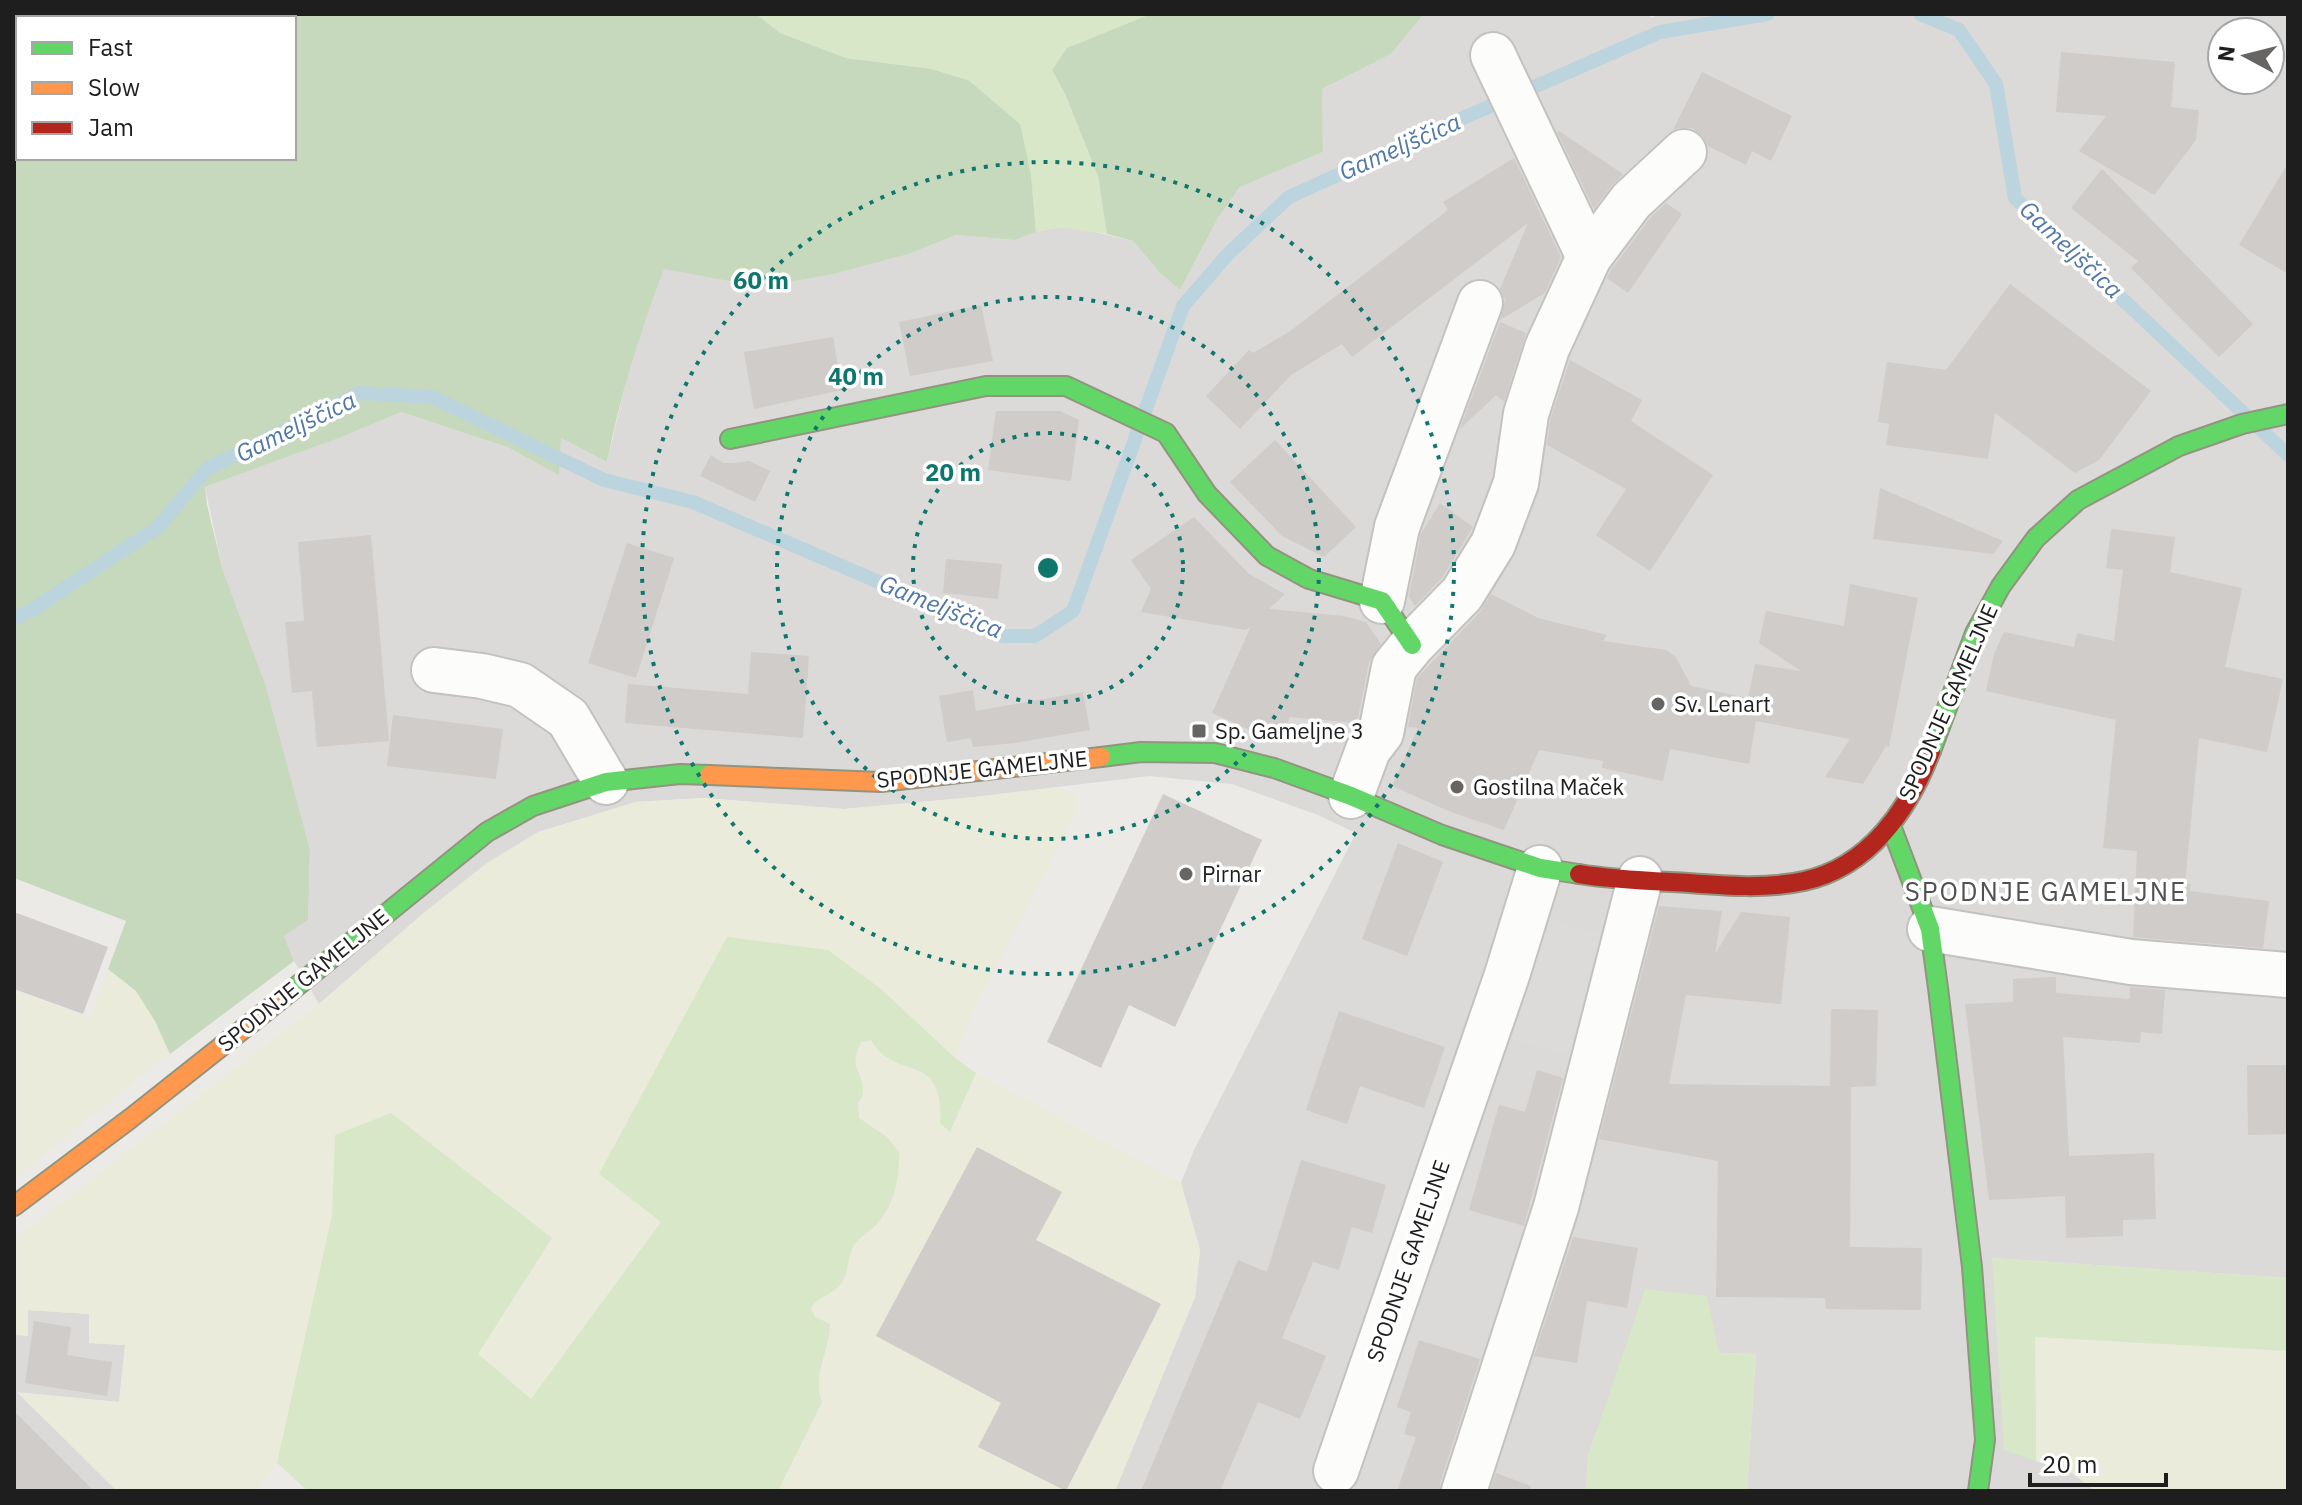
<svg xmlns="http://www.w3.org/2000/svg" width="2302" height="1505" viewBox="0 0 2302 1505" font-family="'IBM Plex Sans',sans-serif">
	<style>
		.residential { fill: #dbdad8; fill-rule: evenodd }
		.farmland { fill: #eaebda }
		.grass { fill: #d7e7c7 }
		.forest { fill: #c6d9bd }
		.parking { fill: #dcdbda }
		.lines { fill: none; stroke-linecap: round; stroke-linejoin: round }
		.stream { stroke: #bcd4dd; stroke-width: 14 }
		.building { fill: #cfccc9 }
		.street-casing { stroke: #c3c2c1; stroke-width: 48 }
		.fast-casing { stroke: #929480; stroke-width: 22 }
		.slow-casing { stroke: #929480; stroke-width: 22 }
		.jam-casing { stroke: #929480; stroke-width: 22 }
		.street { stroke: #fcfcfb; stroke-width: 44 }
		.fast { stroke: #63d668; stroke-width: 18 }
		.slow { stroke: #ff974d; stroke-width: 18 }
		.jam { stroke: #b3261e; stroke-width: 18 }
		.ring { fill: none; stroke: #0f766e; stroke-width: 4; stroke-dasharray: 4 8 }
		.poi-dot { fill: #666564; stroke: #fff; stroke-width: 3 }
		.labels { text-anchor: middle; stroke-width: 7; stroke-linejoin: round; paint-order: stroke }
		.street-label { font-size: 22px; fill: #1e1e1e; stroke: #fff }
		.poi-label { font-size: 22px; fill: #1e1e1e; stroke: #fff; text-anchor: start }
		.water-label { font-size: 24px; font-style: italic; fill: #5077a7; stroke: #fff }
		.quarter-label { font-size: 26px; letter-spacing: 2px; fill: #515151; stroke: #fff }
		.centre { fill: #0f766e; stroke: #fff; stroke-width: 4 }
		.ring-label { font-size: 24px; text-anchor: middle; font-weight: bold; fill: #0f766e; stroke: #fff; stroke-width: 7; stroke-linejoin: round; paint-order: stroke }
	</style>
	<rect width="100%" height="100%" fill="#eceae6"/>
	<!-- residential -->
	<g class="residential">
		<path d="M1424,14h225l2,4 10,-4h627v1264l-296,-20 80,215 23,18h-348l9,-137 -37,-1 -73,-64 -58,167 -2,35h-471l80,-194 5,-47 -19,-67 13,-33 162,-317 -38,-18 -86,-31 -83,-8 -174,21 -131,12 -141,-11 -68,4 -209,109 -107,93 -25,-43 -10,-25 24,-16 2,-70 -87,-279 -18,-84 137,-50 59,-25 106,35 51,27 3,-36 46,24 19,-80 14,-48 24,-66 98,19 72,-13 75,-20 47,-19 59,5 21,-8 24,-5 21,2 52,12 27,32 20,17 38,-72 22,-31 83,-35 -1,-63 69,-35zM2222,32h48v48h-48z"/>
		<polygon points="27,1310 90,1314 89,1343 125,1345 119,1402 18,1393 117,1491 14,1491 14,1335 28,1335"/>
	</g>
	<!-- farmland -->
	<g class="farmland">
		<polygon points="1058,787 1076,795 1078,809 973,1012 955,1058 881,989 661,1221 531,1400 477,1355 335,1135 332,1215 277,1463 257,1491 117,1491 17,1392 119,1402 125,1345 89,1343 89,1314 28,1310 28,1336 14,1335 14,1239 319,1004 426,911 487,863 538,832 635,802 703,798 844,809 975,797"/>
		<polygon points="108,969 136,991 155,1021 170,1054 155,1064 14,1179 14,990 89,1019"/>
		<polygon points="871,1040 877,1051 934,1081 940,1093 940,1123 951,1131 976,1073 1181,1183 1200,1250 1195,1297 1115,1491 778,1491 822,1402 817,1389 819,1373 830,1338 811,1309 815,1301 829,1294 846,1278 847,1265 855,1244 888,1211 897,1187 899,1152 887,1137 859,1118 861,1079 855,1067 855,1055 861,1042"/>
		<polygon points="2035,1337 2288,1351 2288,1491 2095,1491 2072,1473 2036,1461"/>
	</g>
	<!-- grass -->
	<g class="grass">
		<polygon points="756,14 1151,14 1068,48 1052,70 1066,96 1098,176 1107,234 1060,227 1036,232 1031,175 968,80 931,69 846,58 780,33"/>
		<path d="M727,937l101,13 53,39 74,69 21,15 -26,59 -10,-9c5,-74 -45,-40 -69,-83l-10,2c-14,30 3,27 2,51 -1,8 -3,3 -5,12 0,4 1,9 1,13l28,19 12,15c0,30 -4,53 -25,75 -6,6 -15,11 -19,17 -9,13 -5,30 -15,41 -9,10 -23,12 -29,23l4,9 15,7c0,29 -19,50 -8,78l-44,89h-470l-31,-28 55,-248 3,-80 56,-22 161,125 -74,116 53,45 130,-177 -62,-48z"/>
		<polygon points="1992,1258 2288,1278 2288,1351 2035,1337 2036,1461 2004,1450"/>
		<polygon points="1645,1289 1707,1296 1719,1353 1756,1354 1747,1491 1586,1491 1588,1456"/>
	</g>
	<!-- forest -->
	<g class="forest">
		<path d="M29,14h727l24,19 66,25 85,11 37,11 52,44 11,51 5,57 -21,8 -59,-5 -47,19 -75,20 -72,13 -98,-18c-24,63 -44,127 -57,193l-46,-24 -2,37 -52,-28 -106,-35 -59,25 -137,50 2,18 16,66 43,116 44,163 -2,70 -24,16 10,25 -124,93 -15,-33 -19,-30 -28,-22 18,-48 -112,-43v-813l4,-11v104h276v-140h-266z"/>
		<polygon points="1151,14 1424,14 1391,54 1322,89 1323,152 1240,187 1218,218 1180,290 1160,273 1133,241 1107,234 1098,176 1066,96 1052,70 1067,48"/>
	</g>
	<!-- parking -->
	<polygon class="parking" points="1551,920 1610,937 1585,1060 1507,1038"/>
	<g class="lines">
		<!-- stream -->
		<g class="stream">
			<polyline points="1920,14 1959,30 1996,84 2015,198 2288,455"/>
			<polyline points="14,618 32,610 158,527 207,469 360,393 432,397 604,480 693,502 1004,636 1035,636 1073,611 1183,306 1229,253 1289,197 1463,118 1660,32 1768,14"/>
		</g>
	</g>
	<!-- building -->
	<g class="building">
		<polygon points="2061,52 2175,62 2171,107 2199,110 2196,140 2154,195 2079,151 2106,116 2056,112"/>
		<polygon points="1702,72 1792,116 1771,161 1752,151 1746,165 1708,146 1703,136 1692,128 1679,128 1673,130"/>
		<polygon points="1559,131 1623,174 1611,186 1594,209 1557,132"/>
		<polygon points="1514,158 1561,257 1545,293 1500,320 1505,300 1500,289 1528,223 1352,357 1342,344 1291,375 1240,429 1206,396 1249,350 1253,353 1289,332 1448,210 1443,202"/>
		<polygon points="2288,163 2288,274 2239,245"/>
		<polygon points="2102,169 2253,324 2219,357 2131,268 2138,261 2071,208"/>
		<polygon points="1666,203 1682,214 1628,293 1607,278 1611,270 1650,218"/>
		<polygon points="2010,284 2151,391 2099,460 2075,473 1995,413 1988,459 1886,445 1889,424 1878,422 1887,362 1946,370"/>
		<polygon points="981,305 993,361 910,376 899,322"/>
		<polygon points="1500,322 1526,333 1504,402 1496,395 1460,429"/>
		<polygon points="833,337 842,390 754,409 744,352"/>
		<polygon points="1570,360 1642,400 1631,421 1713,475 1650,571 1596,535 1626,489 1547,445 1550,420"/>
		<polygon points="996,411 1060,411 1079,420 1071,481 988,470"/>
		<polygon points="1275,440 1356,527 1324,557 1282,536 1230,482"/>
		<polygon points="711,455 723,463 735,463 749,461 770,471 755,502 700,476"/>
		<polygon points="1880,488 2003,541 1993,554 1873,539"/>
		<polygon points="1440,503 1473,527 1442,578 1415,606 1409,596 1421,534"/>
		<polygon points="1194,517 1249,574 1285,594 1269,609 1344,616 1366,622 1381,644 1369,662 1357,723 1290,717 1278,743 1212,713 1251,626 1246,630 1141,612 1151,589 1131,560"/>
		<polygon points="2111,529 2175,537 2170,572 2242,588 2225,667 2283,679 2267,752 2199,738 2185,884 2191,884 2190,891 2269,901 2263,948 2133,937 2137,851 2103,848 2116,720 1986,691 1994,654 2004,632 2074,647 2077,633 2114,641 2123,570 2106,568"/>
		<polygon points="371,535 389,741 317,747 312,691 292,693 285,622 304,621 298,542"/>
		<polygon points="627,543 674,558 636,678 588,663"/>
		<polygon points="946,559 1002,564 998,599 943,593"/>
		<polygon points="1850,584 1918,598 1889,747 1886,746 1863,784 1825,777 1850,739 1756,721 1749,764 1670,749 1663,781 1602,768 1603,761 1539,750 1504,830 1451,812 1392,786 1418,728 1408,727 1417,678 1480,612 1491,594 1538,618 1607,635 1603,641 1666,650 1676,657 1691,686 1748,698 1755,664 1801,671 1759,643 1766,611 1844,626"/>
		<polygon points="751,652 809,656 803,738 625,723 628,684 748,694"/>
		<polygon points="973,690 976,711 1083,692 1090,730 1015,743 973,747 971,738 947,742 939,696"/>
		<polygon points="393,715 503,729 496,779 387,766"/>
		<polygon points="1163,794 1262,840 1175,1027 1129,1005 1101,1068 1047,1042"/>
		<polygon points="1398,843 1443,862 1407,956 1362,939"/>
		<polygon points="1659,906 1722,911 1715,954 1741,912 1790,917 1781,1004 1686,995 1669,1084 1830,1086 1831,1009 1878,1010 1876,1086 1851,1087 1850,1247 1922,1248 1921,1310 1826,1309 1825,1298 1716,1297 1718,1161 1599,1139"/>
		<polygon points="14,912 108,947 83,1014 14,989"/>
		<polygon points="2056,977 2056,993 2130,999 2130,987 2165,990 2162,1034 2141,1032 2140,1043 2063,1037 2069,1156 2154,1153 2156,1219 2123,1220 2123,1236 2066,1238 2065,1196 1989,1200 1965,1004 2013,1002 2013,979"/>
		<polygon points="1339,1011 1445,1047 1424,1108 1360,1086 1347,1124 1306,1110"/>
		<polygon points="2247,1065 2288,1065 2288,1134 2248,1135"/>
		<polygon points="1537,1070 1563,1078 1524,1226 1469,1210 1499,1105 1525,1112"/>
		<polygon points="977,1147 1062,1192 1036,1240 1161,1304 1066,1491 978,1447 1001,1403 876,1336"/>
		<polygon points="1301,1160 1386,1185 1372,1233 1352,1227 1339,1270 1313,1262 1282,1338 1326,1356 1300,1419 1258,1402 1220,1491 1141,1491 1238,1260 1267,1272"/>
		<polygon points="1573,1237 1638,1248 1627,1308 1587,1301 1577,1363 1534,1356"/>
		<polygon points="34,1321 71,1327 67,1355 112,1362 107,1396 25,1383"/>
		<polygon points="1419,1340 1480,1359 1440,1483 1440,1491 1397,1491 1416,1437 1404,1434 1411,1412 1397,1407"/>
		<polygon points="14,1411 94,1491 14,1491"/>
		<polygon points="1496,1473 1531,1486 1530,1491 1490,1491"/>
	</g>
	<g class="lines">
		<defs>
			<g id="street">
				<polyline points="1493,55 1589,257"/>
				<polyline points="1382,601 1397,527 1480,303"/>
				<polyline points="434,670 482,676 520,685 568,718 606,782"/>
				<polyline points="1351,796 1368,750 1381,733 1394,667 1412,645 1462,594 1493,544 1516,483 1526,414 1547,348 1589,257 1631,201 1684,152"/>
				<polyline points="1930,929 2131,962 2288,975"/>
				<polyline points="1336,1471 1507,975 1540,868"/>
				<polyline points="1464,1491 1556,1207 1640,879"/>
			</g>
			<g id="fast">
				<polyline points="730,439 986,386 1066,386 1166,433 1207,494 1267,556 1309,579 1382,601 1412,645"/>
				<polyline points="1931,751 1975,633 2001,586 2036,538 2078,500 2179,446 2242,424 2288,414"/>
				<polyline points="1101,757 1141,752 1215,753 1274,768 1351,796 1442,835 1540,868 1579,874"/>
				<polyline points="1891,826 1930,929 1938,988 1972,1267 1985,1440 1978,1491"/>
				<polyline points="275,1004 487,832 533,806 606,782 680,774 709,775"/>
			</g>
			<g id="slow">
				<polyline points="709,775 881,782 1101,757"/>
				<polyline points="14,1206 131,1118 275,1004"/>
			</g>
			<path id="jam" d="M1579,874c36,6 73,7 110,9 38,3 78,6 115,-2 65,-14 105,-72 127,-130"/>
		</defs>
		<!-- street casing -->
		<use href="#street" class="street-casing"/>
		<!-- fast casing -->
		<use href="#fast" class="fast-casing"/>
		<!-- slow casing -->
		<use href="#slow" class="slow-casing"/>
		<!-- jam casing -->
		<use href="#jam" class="jam-casing"/>
		<!-- street -->
		<use href="#street" class="street"/>
		<!-- fast -->
		<use href="#fast" class="fast"/>
		<!-- slow -->
		<use href="#slow" class="slow"/>
		<!-- jam -->
		<use href="#jam" class="jam"/>
	</g>
	<!-- distance rings -->
	<g class="ring">
		<circle cx="1048" cy="568" r="135"/>
		<circle cx="1048" cy="568" r="271"/>
		<circle cx="1048" cy="568" r="406"/>
	</g>
	<!-- markers -->
	<g class="poi-dot">
		<circle cx="1658" cy="704" r="8"/>
		<rect x="1191" y="723" width="16" height="16" rx="4"/>
		<circle cx="1457" cy="787" r="8"/>
		<circle cx="1186" cy="874" r="8"/>
	</g>
	<g class="labels">
		<!-- street labels -->
		<g class="street-label">
			<text transform="translate(1948 702) rotate(-66)" y="8">SPODNJE GAMELJNE</text>
			<text transform="translate(982 769) rotate(-6)" y="8">SPODNJE GAMELJNE</text>
			<text transform="translate(303 980) rotate(-39)" y="8">SPODNJE GAMELJNE</text>
			<text transform="translate(1408 1261) rotate(-71)" y="8">SPODNJE GAMELJNE</text>
		</g>
		<!-- poi labels -->
		<g class="poi-label">
			<text x="1674" y="712">Sv. Lenart</text>
			<text x="1215" y="739">Sp. Gameljne 3</text>
			<text x="1473" y="795">Gostilna Maček</text>
			<text x="1202" y="882">Pirnar</text>
		</g>
		<!-- water labels -->
		<g class="water-label">
			<text transform="translate(1400 147) rotate(-24)" y="8">Gameljščica</text>
			<text transform="translate(2071 250) rotate(43)" y="8">Gameljščica</text>
			<text transform="translate(296 427) rotate(-26)" y="8">Gameljščica</text>
			<text transform="translate(941 607) rotate(22)" y="8">Gameljščica</text>
		</g>
		<!-- quarter labels -->
		<g class="quarter-label">
			<text x="2046" y="901">SPODNJE GAMELJNE</text>
		</g>
	</g>
	<circle cx="1048" cy="568" r="12" class="centre"/>
	<g class="ring-label">
		<text x="761" y="289">60 m</text>
		<text x="856" y="385">40 m</text>
		<text x="953" y="481">20 m</text>
	</g>
	<!-- border -->
	<rect width="2302" height="1505" fill="none" stroke="#1e1e1e" stroke-width="32"/>
	<!-- legend -->
	<rect x="16" y="16" width="280" height="144" fill="#ffffff" stroke="#a5a5a5" stroke-width="2"/>
	<rect x="32" y="42" width="40" height="12" fill="#63d668" stroke="#a5a5a5" stroke-width="2"/>
	<text x="88" y="56" font-size="24" fill="#1e1e1e">Fast</text>
	<rect x="32" y="82" width="40" height="12" fill="#ff974d" stroke="#a5a5a5" stroke-width="2"/>
	<text x="88" y="96" font-size="24" fill="#1e1e1e">Slow</text>
	<rect x="32" y="122" width="40" height="12" fill="#b3261e" stroke="#a5a5a5" stroke-width="2"/>
	<text x="88" y="136" font-size="24" fill="#1e1e1e">Jam</text>
	<!-- north arrow -->
	<g transform="translate(2246 56) rotate(277)"><circle r="38" fill="#ffffff" stroke="#a5a5a5" stroke-width="2"/>
	<path d="M0-6L14 30L0 20L-14 30Z" fill="#666564"/>
	<text y="-12" font-size="22" font-weight="bold" text-anchor="middle" fill="#1e1e1e">N</text>
	</g>
	<!-- scale -->
	<path d="M2030 1473v12h136v-12" fill="none" stroke="#1e1e1e" stroke-width="4"/>
	<text x="2042" y="1473" font-size="24" fill="#1e1e1e" stroke="#ffffff" stroke-width="6" paint-order="stroke">20 m</text>
</svg>
